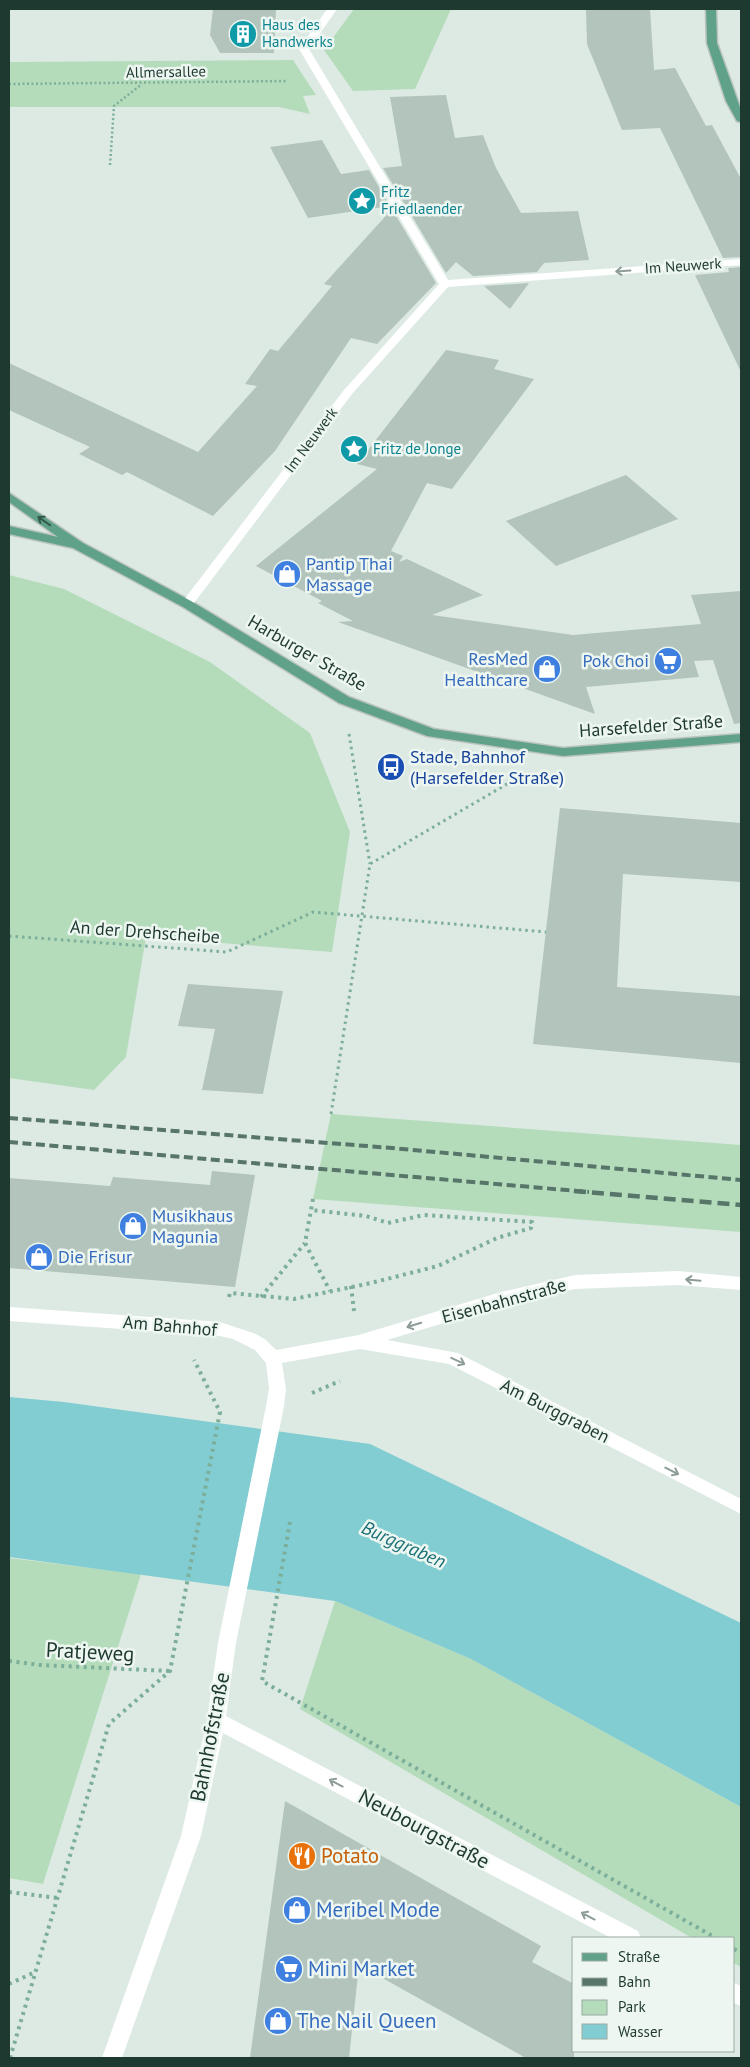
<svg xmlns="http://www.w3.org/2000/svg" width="750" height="2067" viewBox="0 0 750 2067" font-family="'PT Sans',sans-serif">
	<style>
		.green { fill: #b4dcbb }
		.water { fill: #82cdd2 }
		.building { fill: #b2c4bb }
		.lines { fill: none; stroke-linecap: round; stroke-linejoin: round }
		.major-casing { stroke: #bcc4c1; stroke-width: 3 }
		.path-far2 { stroke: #7cae9a; stroke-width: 2.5; stroke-dasharray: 2 2.5; stroke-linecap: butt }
		.path-far1 { stroke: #7cae9a; stroke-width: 3; stroke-dasharray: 2.5 4; stroke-linecap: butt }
		.path { stroke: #7cae9a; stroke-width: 4; stroke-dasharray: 3 4.5; stroke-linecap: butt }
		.minor { fill: #fff; fill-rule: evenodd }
		.major { fill: #60a189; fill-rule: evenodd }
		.rail-far1 { stroke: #58756a; stroke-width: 4; stroke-dasharray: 9 4.5; stroke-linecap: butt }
		.rail { stroke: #58756a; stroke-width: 4.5; stroke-dasharray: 12 6; stroke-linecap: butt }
		.oneway { stroke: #8e9c97 }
		.oneway2 { stroke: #32584a }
		.labels { text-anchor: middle; stroke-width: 5; stroke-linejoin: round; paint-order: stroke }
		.far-culture-label { font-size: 15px; fill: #0d838f; stroke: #edf6f1; text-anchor: start }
		.far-street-label { font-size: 15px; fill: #1e392f; stroke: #edf6f1 }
		.shop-label { font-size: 18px; fill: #366cbe; stroke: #edf6f1; text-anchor: start }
		.street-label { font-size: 18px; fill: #1e392f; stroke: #edf6f1 }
		.transit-label { font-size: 18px; fill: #164399; stroke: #edf6f1; text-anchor: start }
		.water-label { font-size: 19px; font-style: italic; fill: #187076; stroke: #edf6f1 }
		.near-street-label { font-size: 21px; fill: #1e392f; stroke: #edf6f1 }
		.near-food-label { font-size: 21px; fill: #c56008; stroke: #edf6f1; text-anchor: start }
		.near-shop-label { font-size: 21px; fill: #366cbe; stroke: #edf6f1; text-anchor: start }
	</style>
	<rect width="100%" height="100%" fill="#ddeae3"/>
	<!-- green -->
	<g class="green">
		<polygon points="354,9 451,9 415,89 353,91 324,50"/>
		<polygon points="293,60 316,95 303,96 310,114 279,107 9,107 9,62"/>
		<polygon points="9,575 64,589 210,662 310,733 350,832 332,952 146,937 126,1057 94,1090 9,1078"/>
		<polygon points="331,1114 741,1145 741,1232 313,1199"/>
		<polygon points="9,1558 141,1574 43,1884 9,1878"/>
		<polygon points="335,1601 471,1659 741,1807 741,1967 734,1963 734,1938 692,1938 300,1709"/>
	</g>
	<!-- water -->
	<polygon class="water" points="9,1397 64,1402 370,1444 741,1623 741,1807 471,1659 335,1601 9,1557"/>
	<!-- building -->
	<g class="building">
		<polygon points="213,9 276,9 274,53 220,53 210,35"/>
		<polygon points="586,9 650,9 654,70 675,68 706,126 712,125 741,179 741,257 723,258 660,128 622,130 587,44"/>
		<polygon points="446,95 455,138 483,135 496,168 521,213 578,211 589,260 544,263 537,272 473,276 456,262 446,273 383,168 402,166 390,97"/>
		<polygon points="322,140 341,174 369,170 390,206 308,218 270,147"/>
		<polygon points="392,209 436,283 377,344 351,338 275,451 213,516 127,472 122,475 79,454 90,447 9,410 9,363 198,452 257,386 245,384 270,349 278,351 332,286 324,284"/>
		<polygon points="741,267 741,372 695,275 729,272 728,268"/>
		<polygon points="529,283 510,309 484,286"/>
		<polygon points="446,350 499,360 494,369 534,379 452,489 427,483 391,551 403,556 399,562 407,559 483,595 432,615 573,635 701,624 691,595 741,591 741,723 734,724 713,660 694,661 699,677 586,687 595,714 338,622 353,621 318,603 322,601 256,566 377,469 357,464"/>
		<polygon points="626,475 678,519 556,566 506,521"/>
		<polygon points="560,808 741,823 741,882 623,874 617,987 741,996 741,1063 533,1044"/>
		<polygon points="188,984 283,991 263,1094 202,1090 215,1029 178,1026"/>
		<polygon points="212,1171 255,1175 235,1287 9,1268 9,1178 110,1186 113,1177 210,1185"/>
		<polygon points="285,1801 541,1946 532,1962 574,1984 574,2058 526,2058 359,1965 349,2058 250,2058"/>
	</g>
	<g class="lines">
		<defs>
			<g id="major">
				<polygon points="706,9 716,9 717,43 741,110 741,122 737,121 726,101 707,43"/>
				<polygon points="9,493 83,543 191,601 349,697 434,729 563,748 741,734 741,742 563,756 427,736 339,703 183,607 73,548 9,534 9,526 58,537 9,502"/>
			</g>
		</defs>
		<!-- major casing -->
		<use href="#major" class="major-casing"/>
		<!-- path-far2 -->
		<g class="path-far2">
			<polyline points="9,84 287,81"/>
			<polyline points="110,165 114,106 142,84"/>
		</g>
		<!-- path-far1 -->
		<g class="path-far1">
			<polyline points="349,734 370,864"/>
			<polyline points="9,936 227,952 313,912 546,932"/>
			<polyline points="331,1114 370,864 519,777"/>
		</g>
		<!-- path -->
		<g class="path">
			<polyline points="313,1199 305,1243 330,1291"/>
			<polyline points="351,1286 354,1311"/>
			<polyline points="229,1297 230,1293 294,1299 371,1283 438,1266 497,1238 531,1228 532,1222 424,1215 388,1223 366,1216 311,1210"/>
			<polyline points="261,1297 305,1243"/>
			<polyline points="312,1393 340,1381"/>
			<polyline points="290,1522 262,1681 716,1938"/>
			<polyline points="9,1661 40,1665 170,1671"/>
			<polyline points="9,1892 58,1898"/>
			<polyline points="734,1949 741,1953"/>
			<polyline points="9,1984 35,1972"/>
			<polyline points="10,2058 109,1724 170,1671 220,1412 194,1360"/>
		</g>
		<!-- minor -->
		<g class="minor">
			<polygon points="327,9 337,9 309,49 448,280 741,259 741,265 448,287 352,394 191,607 187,608 181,604 183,601 344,390 439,284 299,49"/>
			<polygon points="678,1271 741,1277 741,1290 678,1285 575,1289 501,1306 387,1340 458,1353 741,1499 741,1514 449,1364 360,1349 282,1363 286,1389 284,1406 236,1643 226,1716 638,1931 641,1938 611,1938 223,1733 201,1836 122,2058 102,2058 181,1836 207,1720 218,1643 266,1406 269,1389 266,1363 255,1350 233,1339 220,1336 9,1321 9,1307 220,1322 256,1334 266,1340 276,1350 359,1335 501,1292 575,1275"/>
			<polygon points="734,1983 741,1986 741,2006 734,2003"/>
		</g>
		<!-- major -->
		<use href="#major" class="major"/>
		<!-- rail-far1 -->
		<g class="rail-far1">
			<polyline points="9,1118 392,1148 741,1180"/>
			<polyline points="9,1142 589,1192"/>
		</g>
		<!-- rail -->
		<polyline class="rail" points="574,1191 741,1205"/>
	</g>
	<!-- one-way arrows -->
	<defs><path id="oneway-shaft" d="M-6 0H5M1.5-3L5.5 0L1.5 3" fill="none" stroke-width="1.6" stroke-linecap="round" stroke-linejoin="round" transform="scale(1.25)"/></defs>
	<g class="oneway">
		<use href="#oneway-shaft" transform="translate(623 271) rotate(176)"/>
		<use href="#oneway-shaft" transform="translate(693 1280) rotate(-175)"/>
		<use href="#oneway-shaft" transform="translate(414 1325) rotate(163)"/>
		<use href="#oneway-shaft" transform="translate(458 1361) rotate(25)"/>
		<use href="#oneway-shaft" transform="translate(672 1471) rotate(27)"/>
		<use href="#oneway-shaft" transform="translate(336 1783) rotate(-152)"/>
		<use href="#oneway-shaft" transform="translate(588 1916) rotate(-152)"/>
	</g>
	<use class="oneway2" href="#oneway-shaft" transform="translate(44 521) rotate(-145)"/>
	<!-- icons -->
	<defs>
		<symbol id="building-disc" viewBox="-11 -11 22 22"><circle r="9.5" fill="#0f9aa8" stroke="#edf6f1"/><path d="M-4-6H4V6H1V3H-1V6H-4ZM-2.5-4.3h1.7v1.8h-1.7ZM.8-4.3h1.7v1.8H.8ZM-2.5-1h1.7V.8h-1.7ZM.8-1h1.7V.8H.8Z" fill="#fff"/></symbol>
		<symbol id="sight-disc" viewBox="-11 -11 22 22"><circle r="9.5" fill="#0f9aa8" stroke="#edf6f1"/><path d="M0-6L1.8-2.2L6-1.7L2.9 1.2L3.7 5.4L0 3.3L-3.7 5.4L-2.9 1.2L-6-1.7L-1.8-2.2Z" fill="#fff"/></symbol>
		<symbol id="shop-disc" viewBox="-11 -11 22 22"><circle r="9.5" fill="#3f7fe0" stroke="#edf6f1"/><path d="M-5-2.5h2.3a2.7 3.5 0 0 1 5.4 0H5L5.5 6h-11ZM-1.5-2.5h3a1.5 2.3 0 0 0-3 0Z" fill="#fff"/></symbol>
		<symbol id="supermarket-disc" viewBox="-11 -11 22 22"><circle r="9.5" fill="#3f7fe0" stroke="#edf6f1"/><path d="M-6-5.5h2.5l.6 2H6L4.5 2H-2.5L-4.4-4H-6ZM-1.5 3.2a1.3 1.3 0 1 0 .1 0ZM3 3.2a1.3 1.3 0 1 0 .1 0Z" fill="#fff"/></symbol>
		<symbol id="bus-disc" viewBox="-11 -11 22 22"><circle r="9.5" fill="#1a4fb4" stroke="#edf6f1"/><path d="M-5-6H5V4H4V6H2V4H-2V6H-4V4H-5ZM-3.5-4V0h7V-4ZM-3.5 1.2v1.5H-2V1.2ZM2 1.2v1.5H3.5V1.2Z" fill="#fff"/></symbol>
		<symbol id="restaurant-disc" viewBox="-11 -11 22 22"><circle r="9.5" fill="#e8710a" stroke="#edf6f1"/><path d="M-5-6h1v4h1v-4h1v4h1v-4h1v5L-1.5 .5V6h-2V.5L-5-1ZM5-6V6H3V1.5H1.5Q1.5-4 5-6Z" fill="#fff"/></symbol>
	</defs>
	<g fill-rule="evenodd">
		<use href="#building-disc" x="227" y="18" width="32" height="32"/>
		<use href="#sight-disc" x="346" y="185" width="32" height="32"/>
		<use href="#sight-disc" x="338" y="433" width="32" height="32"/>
		<use href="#shop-disc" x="271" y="558" width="32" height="32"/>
		<use href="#supermarket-disc" x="652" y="645" width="32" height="32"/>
		<use href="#shop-disc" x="531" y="653" width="32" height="32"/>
		<use href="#bus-disc" x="375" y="751" width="32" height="32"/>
		<use href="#shop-disc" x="117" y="1210" width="32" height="32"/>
		<use href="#shop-disc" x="23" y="1241" width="32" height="32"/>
		<use href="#restaurant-disc" x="286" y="1840" width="32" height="32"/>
		<use href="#shop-disc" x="281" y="1894" width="32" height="32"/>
		<use href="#supermarket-disc" x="273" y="1953" width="32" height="32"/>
		<use href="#shop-disc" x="262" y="2005" width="32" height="32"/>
	</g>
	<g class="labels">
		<!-- far-culture labels -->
		<g class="far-culture-label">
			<text x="262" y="30">Haus des<tspan x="262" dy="17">Handwerks</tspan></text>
			<text x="381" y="197">Fritz<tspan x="381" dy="17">Friedlaender</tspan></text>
			<text x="373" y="454">Fritz de Jonge</text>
		</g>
		<!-- far-street labels -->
		<g class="far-street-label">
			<text transform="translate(166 72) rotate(-1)" y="5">Allmersallee</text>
			<text transform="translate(683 266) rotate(-4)" y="5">Im Neuwerk</text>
			<text transform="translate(311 440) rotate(-53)" y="5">Im Neuwerk</text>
		</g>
		<!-- shop labels -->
		<g class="shop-label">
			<text x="306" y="570">Pantip Thai<tspan x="306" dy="21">Massage</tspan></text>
			<text x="528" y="665" text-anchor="end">ResMed<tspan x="528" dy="21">Healthcare</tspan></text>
			<text x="649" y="667" text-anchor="end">Pok Choi</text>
			<text x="152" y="1222">Musikhaus<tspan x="152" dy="21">Magunia</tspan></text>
			<text x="58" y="1263">Die Frisur</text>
		</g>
		<!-- street labels -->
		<g class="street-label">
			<text transform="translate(307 653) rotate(30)" y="6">Harburger Straße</text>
			<text transform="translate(651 726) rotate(-4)" y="6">Harsefelder Straße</text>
			<text transform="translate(145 932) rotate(4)" y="6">An der Drehscheibe</text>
			<text transform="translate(504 1301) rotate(-15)" y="6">Eisenbahnstraße</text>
			<text transform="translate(170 1326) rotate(5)" y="6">Am Bahnhof</text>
			<text transform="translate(555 1411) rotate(27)" y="6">Am Burggraben</text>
		</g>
		<!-- transit labels -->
		<g class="transit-label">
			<text x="410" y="763">Stade, Bahnhof<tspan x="410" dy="21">(Harsefelder Straße)</tspan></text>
		</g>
		<!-- water labels -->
		<g class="water-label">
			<text transform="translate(404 1544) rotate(24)" y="7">Burggraben</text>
		</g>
		<!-- near-street labels -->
		<g class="near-street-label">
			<text transform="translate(90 1652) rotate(3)" y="7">Pratjeweg</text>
			<text transform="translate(210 1737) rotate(-79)" y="7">Bahnhofstraße</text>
			<text transform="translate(424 1829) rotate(28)" y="7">Neubourgstraße</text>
		</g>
		<!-- near-food labels -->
		<g class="near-food-label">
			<text x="321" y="1863">Potato</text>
		</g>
		<!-- near-shop labels -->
		<g class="near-shop-label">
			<text x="316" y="1917">Meribel Mode</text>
			<text x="308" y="1976">Mini Market</text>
			<text x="297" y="2028">The Nail Queen</text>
		</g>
	</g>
	<!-- border -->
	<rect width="750" height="2067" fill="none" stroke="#1e392f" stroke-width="20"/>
	<!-- legend -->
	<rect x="572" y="1937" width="162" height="115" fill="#edf6f1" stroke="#9aaaa3"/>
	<rect x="582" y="1953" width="25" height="8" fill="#60a189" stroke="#9aaaa3"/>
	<text x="618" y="1962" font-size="15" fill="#1e392f">Straße</text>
	<rect x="582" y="1978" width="25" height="8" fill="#58756a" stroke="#9aaaa3"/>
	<text x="618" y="1987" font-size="15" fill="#1e392f">Bahn</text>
	<rect x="582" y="2000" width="25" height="15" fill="#b4dcbb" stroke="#9aaaa3"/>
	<text x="618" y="2012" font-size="15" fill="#1e392f">Park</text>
	<rect x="582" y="2024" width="25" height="15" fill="#82cdd2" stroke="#9aaaa3"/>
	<text x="618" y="2037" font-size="15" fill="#1e392f">Wasser</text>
</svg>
